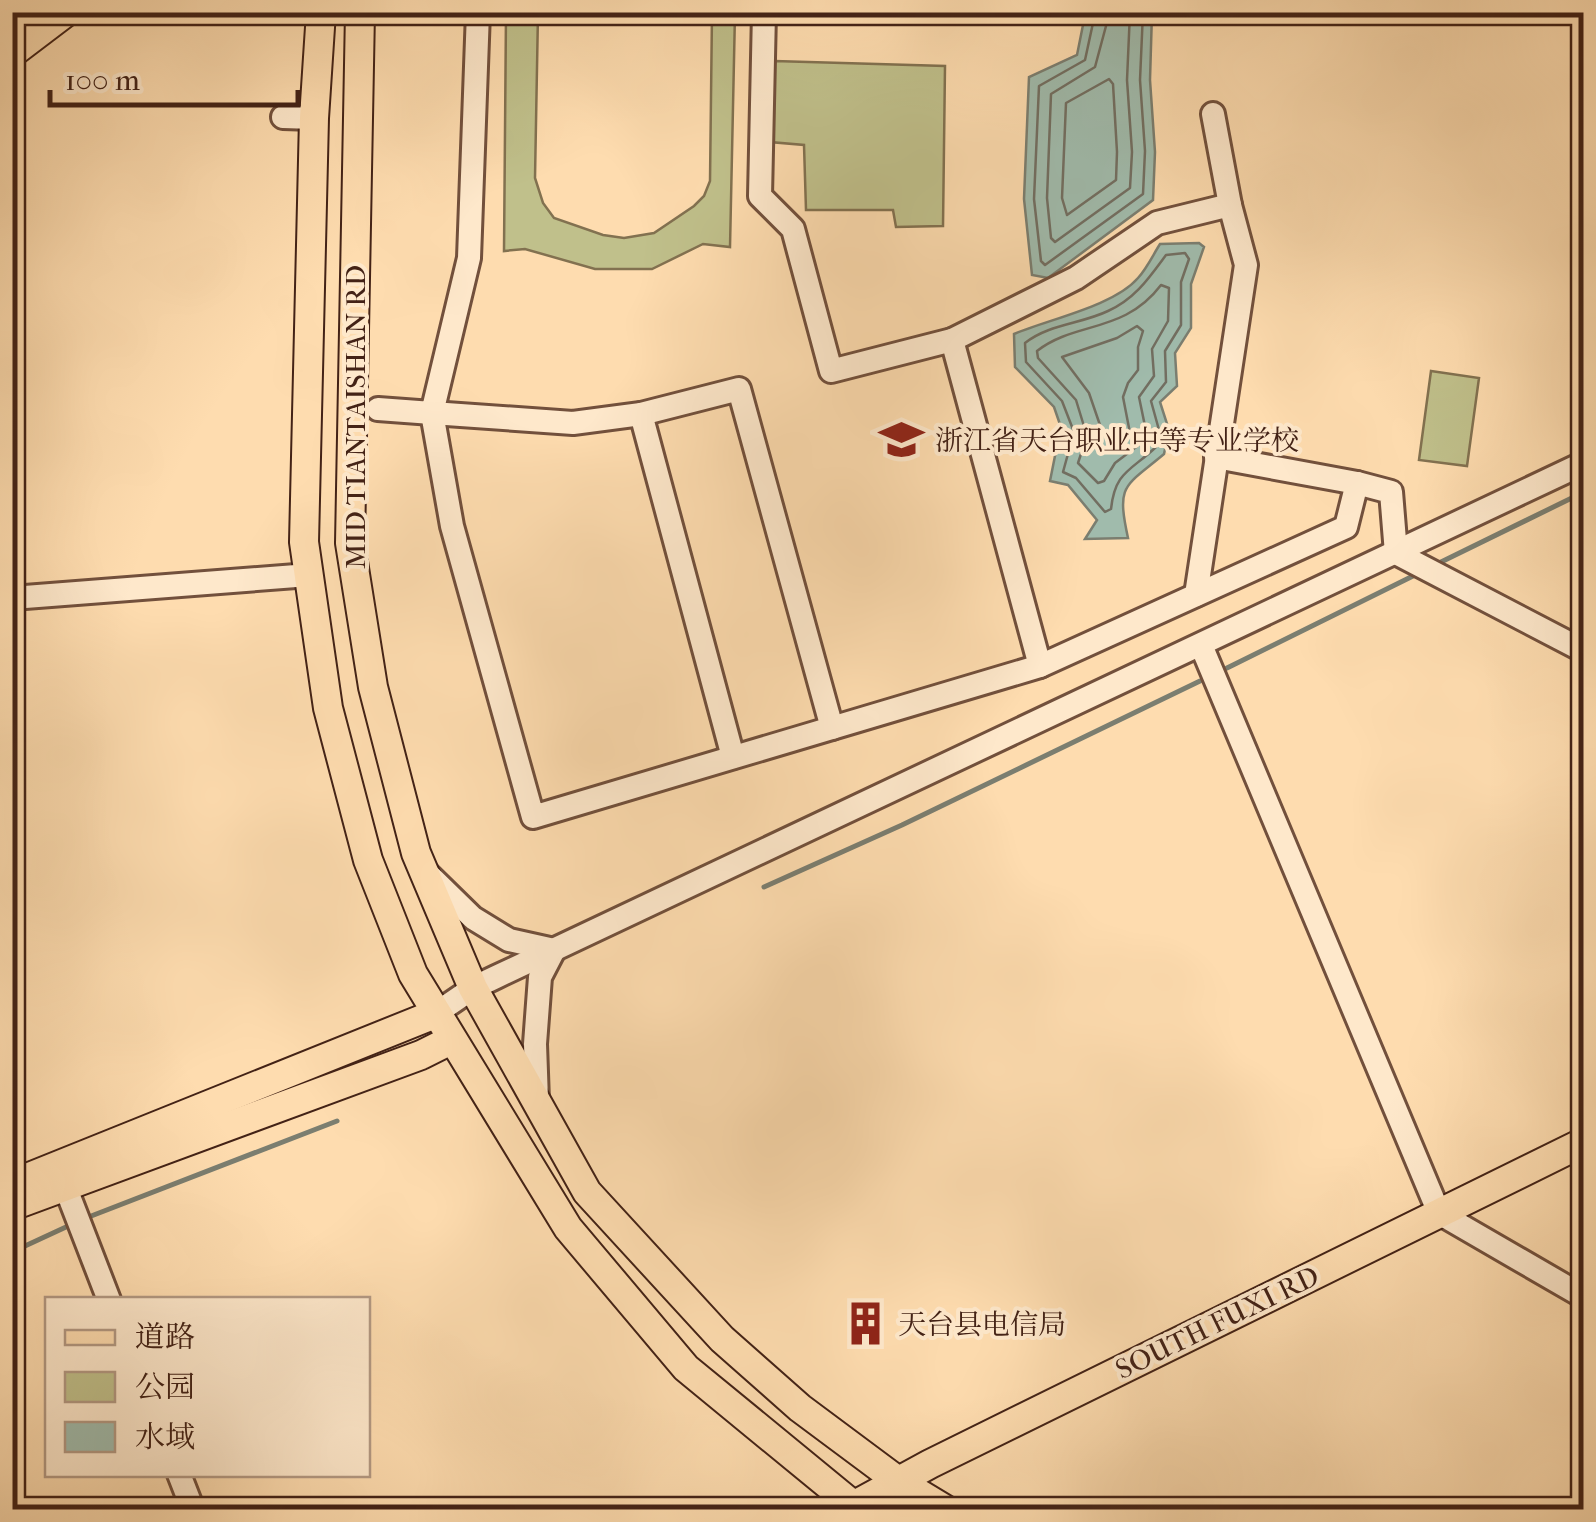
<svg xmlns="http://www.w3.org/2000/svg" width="1596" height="1522" viewBox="0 0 1596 1522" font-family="'IM FELL French Canon','Noto Serif SC',serif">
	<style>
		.green { fill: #c0c08b; stroke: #827150; stroke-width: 2.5 }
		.water { fill: #a0bbac; stroke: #7b7e70; stroke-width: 2.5 }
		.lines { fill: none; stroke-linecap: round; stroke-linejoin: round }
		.shore { stroke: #726e61; stroke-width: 2.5 }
		.stream { stroke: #7b7e70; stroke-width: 5 }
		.minor-casing { stroke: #72503c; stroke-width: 28 }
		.major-casing { stroke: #432216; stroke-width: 32 }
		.minor { stroke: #fee8cb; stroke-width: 22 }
		.major { stroke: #fedcaf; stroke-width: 28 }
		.labels { text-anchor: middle; stroke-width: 8; stroke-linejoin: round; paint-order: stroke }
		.street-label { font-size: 28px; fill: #432216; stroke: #fee8cb }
		.poi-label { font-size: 28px; fill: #432216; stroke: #fee8cb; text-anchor: start }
	</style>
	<rect width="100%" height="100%" fill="#fedcaf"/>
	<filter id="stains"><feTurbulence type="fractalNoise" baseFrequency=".002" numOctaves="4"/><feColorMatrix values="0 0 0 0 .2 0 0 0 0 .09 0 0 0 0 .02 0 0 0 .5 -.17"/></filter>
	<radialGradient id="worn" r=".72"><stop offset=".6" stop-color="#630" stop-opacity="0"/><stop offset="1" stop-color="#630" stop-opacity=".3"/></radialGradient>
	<!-- green -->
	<g class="green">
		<polygon points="506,13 538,13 535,178 543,203 554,218 603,235 624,238 654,233 694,206 704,196 710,181 712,13 735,13 730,247 703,244 652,269 595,269 525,249 504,251"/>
		<polygon points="774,61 945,66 943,226 896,227 893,210 806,210 804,145 770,142"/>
		<polygon points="1431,371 1479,378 1467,466 1419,460"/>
	</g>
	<!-- water -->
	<g class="water">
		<polygon points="1074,13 1152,13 1150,80 1155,152 1153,200 1048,278 1032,275 1024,199 1029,77 1077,55 1084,20"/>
		<path d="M1199,243l5,4 -13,37v44l-16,25 2,33 -17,16 9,28 -5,24c-39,33 -48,29 -36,84l-43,1 12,-19 -29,-35 -18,-4 5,-25 9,-20 -10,-29 -39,-40 -1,-33c35,-15 100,-28 124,-56 9,-10 15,-23 22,-34z"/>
	</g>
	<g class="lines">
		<!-- shore -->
		<g class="shore">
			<polyline points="1090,12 1093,23 1085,60 1039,86 1034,199 1041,261 1045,265 1143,194 1145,151 1140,80 1143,12"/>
			<polyline points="1105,12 1106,26 1095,67 1051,94 1047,198 1051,238 1055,242 1130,188 1132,152 1127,80 1130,12"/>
			<polygon points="1109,79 1113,84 1117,152 1116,180 1067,215 1062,198 1066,103"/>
			<path d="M1185,253l4,6 -8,23v43l-16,26 1,31 -15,19 8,29 -3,17c-25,24 -41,24 -45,62l-6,3 -29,-34 -13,-6 11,-40 -12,-31 -36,-39 -1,-19c24,-19 56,-19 83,-32 27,-12 41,-33 58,-56z"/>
			<path d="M1161,285l8,3 -1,33 -16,28 2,27 -15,21 7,34 -2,10 -29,22 -11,18 -6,2 -20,-20 9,-27 -11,-36 -38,-42 -1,-7c38,-30 87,-17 124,-66z"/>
			<polygon points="1137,326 1143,331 1138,347 1138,370 1128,383 1123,397 1130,433 1105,449 1101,445 1101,428 1089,393 1062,357 1117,338"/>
		</g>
		<!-- stream -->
		<g class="stream">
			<polyline points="1441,562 1584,492"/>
			<polyline points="1227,668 1413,576"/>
			<polyline points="764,887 902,825 1200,681"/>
			<polyline points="86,1218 337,1121"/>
			<polyline points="12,1252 66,1227"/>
		</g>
		<defs>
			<g id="minor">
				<polyline points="764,12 760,196 793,229 831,371 952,340 1040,666"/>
				<polyline points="283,117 314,118"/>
				<polyline points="952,340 1076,278 1157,223 1230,205"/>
				<polyline points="378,409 432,413 469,258 478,12"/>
				<polyline points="641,414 573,423 432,413 452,526 533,817 1040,666 1346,527 1357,483"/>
				<polyline points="1216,457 1357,483 1391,492 1396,553"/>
				<polyline points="1396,553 1584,651"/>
				<polyline points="1196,595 1246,265 1230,205 1213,114"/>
				<polyline points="12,598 309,575"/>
				<polyline points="1201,645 1439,1213 1584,1297"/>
				<polyline points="733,757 641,414 739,389 832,728"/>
				<polyline points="428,874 473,918 509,940 554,950 540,977 535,1044 537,1101"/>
				<polyline points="435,1014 473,988 496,977 1584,463"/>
				<polyline points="65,1186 109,1300"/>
				<polyline points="179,1474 193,1510"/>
			</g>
			<g id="major">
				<polyline points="321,12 314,118 304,542 328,708 368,860 413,974 568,1228 686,1368 859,1510"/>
				<polyline points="360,12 350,543 373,687 416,853 473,988 587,1192 722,1339 800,1408 898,1481 946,1510"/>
				<polyline points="12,28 32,12"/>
				<polyline points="12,53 66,12"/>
				<polyline points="12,1184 435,1014"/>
				<polyline points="12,1206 421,1055 451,1040"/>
				<polyline points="853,1506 930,1464 1584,1142"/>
			</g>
		</defs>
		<!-- minor casing -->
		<use href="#minor" class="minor-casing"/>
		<!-- major casing -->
		<use href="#major" class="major-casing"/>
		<!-- minor -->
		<use href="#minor" class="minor"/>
		<!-- major -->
		<use href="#major" class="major"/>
	</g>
	<!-- icons -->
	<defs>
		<symbol id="school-bare" viewBox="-9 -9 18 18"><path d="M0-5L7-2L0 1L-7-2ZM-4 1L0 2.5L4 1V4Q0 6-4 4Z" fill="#8f2418" stroke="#fee8cb" stroke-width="2.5" paint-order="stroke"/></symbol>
		<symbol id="building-bare" viewBox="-9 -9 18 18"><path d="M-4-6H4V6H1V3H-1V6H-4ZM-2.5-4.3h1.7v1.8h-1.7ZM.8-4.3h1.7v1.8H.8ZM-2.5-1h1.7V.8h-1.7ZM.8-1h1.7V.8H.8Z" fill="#8f2418" stroke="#fee8cb" stroke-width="2.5" paint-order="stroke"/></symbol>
	</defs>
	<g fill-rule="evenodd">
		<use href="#school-bare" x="870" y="408" width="63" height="63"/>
		<use href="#building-bare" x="834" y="1292" width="63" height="63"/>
	</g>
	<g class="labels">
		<!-- street labels -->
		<g class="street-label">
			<text transform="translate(355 417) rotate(-90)" y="10">MID TIANTAISHAN RD</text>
			<text transform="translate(1217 1322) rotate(-26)" y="10">SOUTH FUXI RD</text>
		</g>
		<!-- poi labels -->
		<g class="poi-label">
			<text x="935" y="450">浙江省天台职业中等专业学校</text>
			<text x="898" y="1334">天台县电信局</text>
		</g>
	</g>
	<!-- margin -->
	<rect width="1596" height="1522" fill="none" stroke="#fedcaf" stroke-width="50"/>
	<rect x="15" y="15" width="1566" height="1492" fill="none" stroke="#432216" stroke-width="5"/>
	<rect x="25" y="25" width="1546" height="1472" fill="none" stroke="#432216" stroke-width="2.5"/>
	<!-- legend -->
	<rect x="45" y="1297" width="325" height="180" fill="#fee8cb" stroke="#b39983" stroke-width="2.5"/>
	<rect x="65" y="1330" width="50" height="15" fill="#fedcaf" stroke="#b39983" stroke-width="2.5"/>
	<text x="135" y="1347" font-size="30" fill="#432216">道路</text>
	<rect x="65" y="1372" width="50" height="30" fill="#c0c08b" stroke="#b39983" stroke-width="2.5"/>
	<text x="135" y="1397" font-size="30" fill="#432216">公园</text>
	<rect x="65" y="1422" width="50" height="30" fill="#a0bbac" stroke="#b39983" stroke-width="2.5"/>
	<text x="135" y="1447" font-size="30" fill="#432216">水域</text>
	<!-- scale -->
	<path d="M50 90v15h248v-15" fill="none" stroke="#432216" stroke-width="5"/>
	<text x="65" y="90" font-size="30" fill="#432216" stroke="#fee8cb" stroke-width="8" paint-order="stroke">100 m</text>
	<rect width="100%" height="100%" filter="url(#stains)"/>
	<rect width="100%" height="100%" fill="url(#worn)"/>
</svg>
